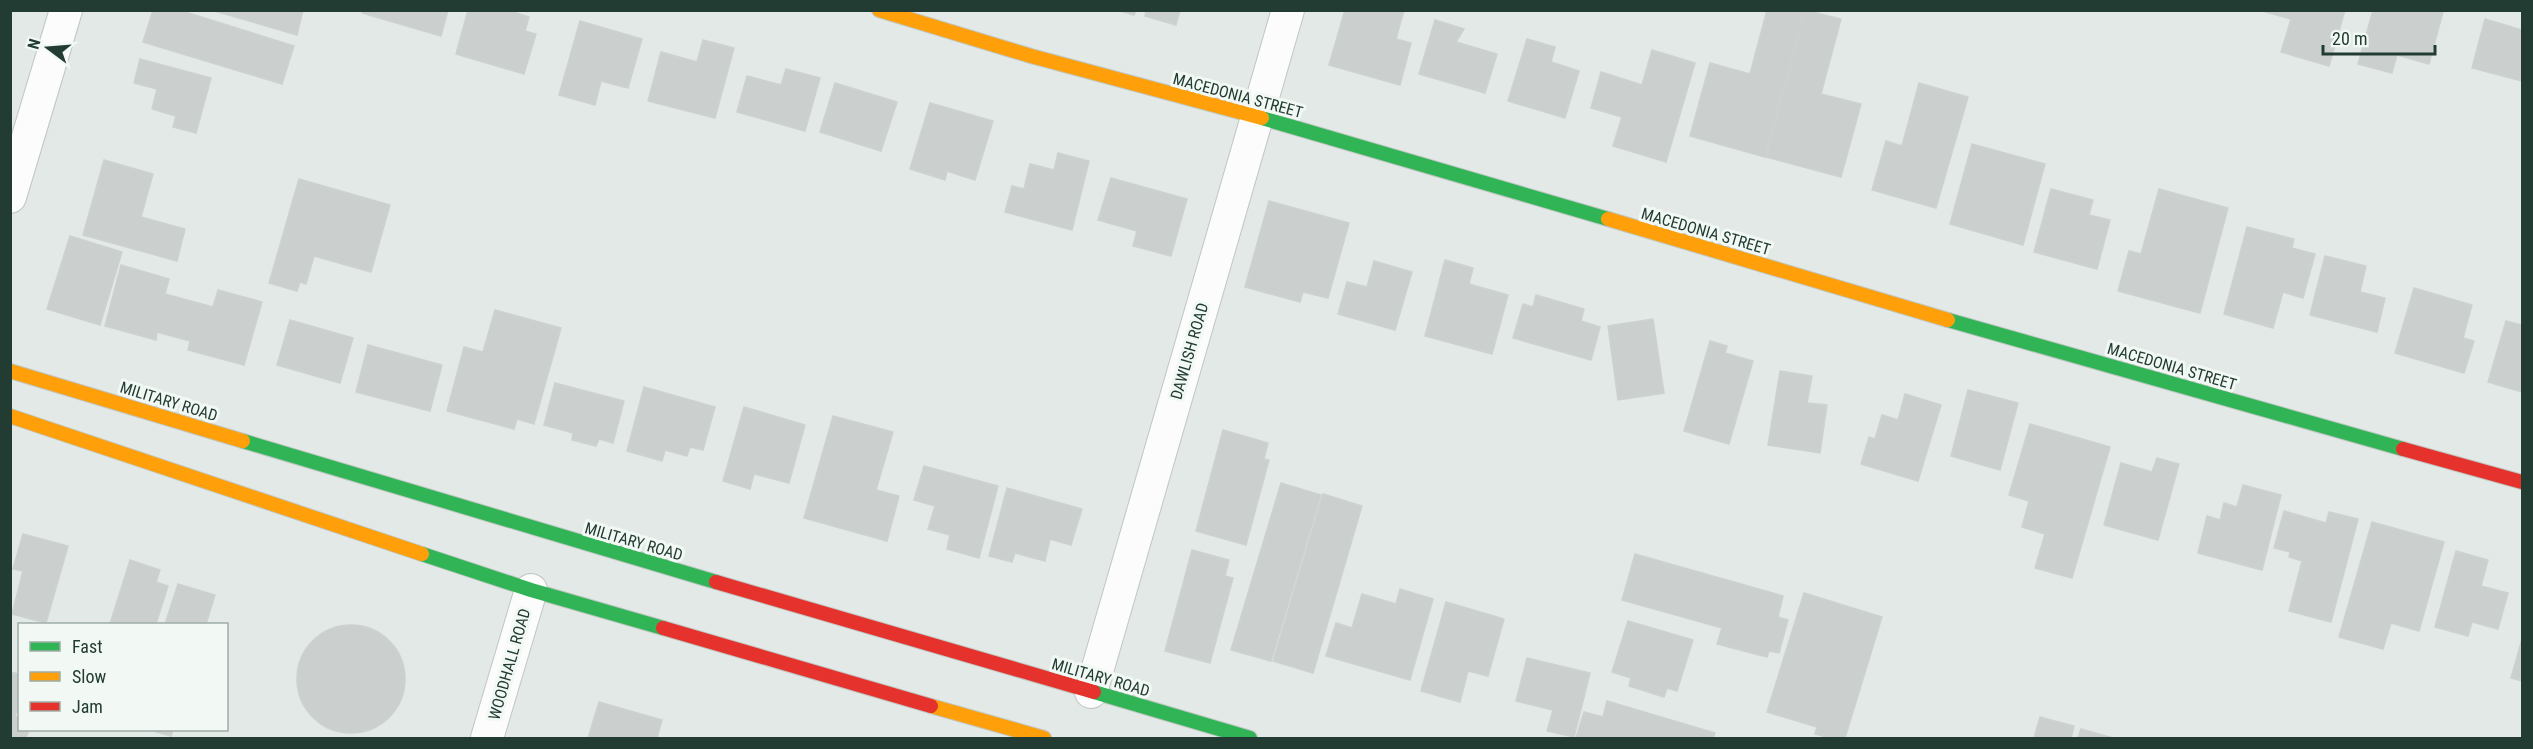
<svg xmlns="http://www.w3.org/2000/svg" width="2533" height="749" viewBox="0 0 2533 749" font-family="'Roboto Condensed',sans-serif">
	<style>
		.building { fill: #cbd0ce; stroke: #ccd2cf; stroke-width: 1.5 }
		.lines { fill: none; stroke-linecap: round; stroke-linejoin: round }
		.street-casing { stroke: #c0c6c3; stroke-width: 34 }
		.fast-casing { stroke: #bfc7c3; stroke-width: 16 }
		.slow-casing { stroke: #bfc7c3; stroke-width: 16 }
		.jam-casing { stroke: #bfc7c3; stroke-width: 16 }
		.street { stroke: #fbfcfb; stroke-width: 32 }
		.fast { stroke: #30b455; stroke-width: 14 }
		.slow { stroke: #ff9f0a; stroke-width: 14 }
		.jam { stroke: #e5322d; stroke-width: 14 }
		.labels { text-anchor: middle; stroke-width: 6; stroke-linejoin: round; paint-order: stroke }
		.street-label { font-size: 16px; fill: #223c33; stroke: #f2f8f4 }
	</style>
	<rect width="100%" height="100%" fill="#e3e9e6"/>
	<!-- building -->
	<g class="building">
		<polygon points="153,10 179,10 294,46 282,84 143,42"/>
		<polygon points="211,10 303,10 297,35"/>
		<polygon points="363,10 448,10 441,36 362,13"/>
		<polygon points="468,10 507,10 529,17 525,31 536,34 524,74 456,54"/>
		<polygon points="1117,10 1136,10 1134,15"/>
		<polygon points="1146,10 1180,10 1176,25 1145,16"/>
		<polygon points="1345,10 1356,13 1356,10 1404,10 1396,39 1411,43 1400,85 1329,65"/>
		<polygon points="1767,10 1805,10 1765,157 1690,136 1710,63 1750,74"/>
		<polygon points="1805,10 1841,19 1821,94 1861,104 1841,177 1766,157"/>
		<polygon points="2267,10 2345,10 2329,66 2281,52 2291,19 2266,12"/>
		<polygon points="2373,10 2443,12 2429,64 2397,55 2392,73 2358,64"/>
		<polygon points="2485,19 2522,30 2522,81 2472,68"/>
		<polygon points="1435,20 1464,29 1456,42 1497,54 1485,93 1419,74"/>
		<polygon points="580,21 642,39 628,88 601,81 595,105 559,95"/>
		<polygon points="1527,39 1555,47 1551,62 1579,71 1565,118 1508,101"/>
		<polygon points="703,40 734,48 715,118 648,101 661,52 697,62"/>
		<polygon points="1652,50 1695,63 1666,162 1613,146 1622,117 1591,108 1601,72 1642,85"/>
		<polygon points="140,59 211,78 196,133 173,127 176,116 152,109 157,89 134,83"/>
		<polygon points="786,69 820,78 805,131 737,112 747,76 781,85"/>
		<polygon points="835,83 897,102 881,151 820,132"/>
		<polygon points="1919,83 1968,97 1936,208 1872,190 1886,141 1902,146"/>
		<polygon points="930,103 993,121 975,180 947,171 945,180 910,169"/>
		<polygon points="1972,144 2045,164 2023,245 1950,224"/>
		<polygon points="1058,153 1089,161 1072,230 1005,212 1012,186 1024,189 1030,164 1054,170"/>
		<polygon points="104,160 153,174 141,217 185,229 177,261 83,235"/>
		<polygon points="1111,178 1187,199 1171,256 1133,246 1137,231 1098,220"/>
		<polygon points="299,179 390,205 371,272 314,256 306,284 300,282 297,291 269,283"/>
		<polygon points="2051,189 2093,200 2089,215 2110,220 2097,269 2034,252"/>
		<polygon points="2159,189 2228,208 2200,313 2118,291 2129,251 2141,254"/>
		<polygon points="1269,201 1349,223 1328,298 1303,292 1300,302 1245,287"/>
		<polygon points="2247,227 2294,239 2292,248 2315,254 2303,298 2283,292 2273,328 2224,314"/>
		<polygon points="70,236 122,252 100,325 47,309"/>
		<polygon points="2325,256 2366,266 2360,292 2385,298 2377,332 2310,315"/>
		<polygon points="1445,260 1473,268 1469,284 1508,295 1492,354 1425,336"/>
		<polygon points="1374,261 1412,272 1395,330 1338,314 1347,282 1367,287"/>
		<polygon points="121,265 169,279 165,294 213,307 218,290 262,302 244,365 188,350 190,341 157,332 156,340 105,326"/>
		<polygon points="2414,288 2472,305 2463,338 2474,341 2464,373 2395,353"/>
		<polygon points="1536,295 1584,309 1581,321 1600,327 1591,360 1513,338 1523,304 1533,307"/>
		<polygon points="495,310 561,328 534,424 517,419 514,429 447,411 464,347 483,352"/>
		<polygon points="1653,319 1664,393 1618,400 1608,326"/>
		<polygon points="290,320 353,338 340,383 277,365"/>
		<polygon points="2506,321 2522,325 2522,392 2488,382"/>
		<polygon points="1710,341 1727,346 1725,353 1753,361 1729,444 1684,431"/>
		<polygon points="368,345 442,365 430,411 356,392"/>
		<polygon points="1780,371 1812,376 1807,403 1827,405 1820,453 1768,445"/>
		<polygon points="555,383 624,401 613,443 599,439 596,446 572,440 573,433 544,425"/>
		<polygon points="644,387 715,407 703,450 690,447 687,456 665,450 662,461 627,451"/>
		<polygon points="1968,390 2018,403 2000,470 1951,456"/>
		<polygon points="1905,394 1941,405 1918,481 1861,464 1869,437 1875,439 1882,415 1898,420"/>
		<polygon points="744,407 805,425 789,483 754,474 750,489 723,481"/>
		<polygon points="833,416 893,432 876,490 899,496 887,541 804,518"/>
		<polygon points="2030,424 2110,447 2072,578 2035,568 2045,534 2022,527 2029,501 2009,495"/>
		<polygon points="1223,430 1268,443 1264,459 1269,460 1246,545 1196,531"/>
		<polygon points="2157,458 2179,464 2158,540 2104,525 2121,463 2152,472"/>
		<polygon points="924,466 998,486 979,558 947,549 950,535 928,529 935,506 914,500"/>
		<polygon points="1281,483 1321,495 1271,661 1231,650"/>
		<polygon points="2243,485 2281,495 2262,570 2198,553 2207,516 2220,520 2224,503 2237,507"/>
		<polygon points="1007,488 1082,509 1071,545 1050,539 1045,561 1015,553 1012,562 989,556"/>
		<polygon points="1323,494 1362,506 1313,673 1273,661"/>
		<polygon points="2284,511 2326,523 2329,512 2358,519 2331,622 2289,611 2302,561 2289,557 2290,552 2274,548"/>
		<polygon points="2372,522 2444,542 2419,631 2391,623 2383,649 2339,637"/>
		<polygon points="23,534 68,546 46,623 12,614 23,571 13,569"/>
		<polygon points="1192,550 1229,560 1225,576 1233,578 1210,663 1165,651"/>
		<polygon points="2456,551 2488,560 2481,586 2508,593 2498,629 2472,622 2468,636 2435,627"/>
		<polygon points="1635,554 1783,596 1778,617 1788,620 1779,653 1769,651 1767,657 1717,644 1722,628 1622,600"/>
		<polygon points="130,560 160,570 156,582 168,586 156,624 110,624"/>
		<polygon points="178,584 215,595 206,624 165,624"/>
		<polygon points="1400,589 1433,599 1410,680 1326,656 1336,623 1352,628 1362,594 1396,604"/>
		<polygon points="1804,593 1882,617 1845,738 1830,738 1815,734 1817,727 1767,712"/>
		<polygon points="1446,602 1504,619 1488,676 1468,671 1460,702 1421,691"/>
		<polygon points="1628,621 1693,640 1677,691 1667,688 1664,697 1629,686 1631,678 1612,672"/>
		<circle cx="351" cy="679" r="54"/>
		<polygon points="2522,639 2522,681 2511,678"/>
		<polygon points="1527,658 1590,673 1574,737 1547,731 1553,710 1516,701"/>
		<polygon points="10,672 20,674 20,701 15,716 20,718 20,730 29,730 26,738 10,738"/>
		<polygon points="1607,701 1715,733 1713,738 1576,738 1584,712 1603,717"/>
		<polygon points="599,702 662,720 657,738 588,738"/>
		<polygon points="2040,717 2074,726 2071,738 2034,738"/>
		<polygon points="2081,729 2113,738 2078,738"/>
		<polygon points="150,730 173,730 171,736"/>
	</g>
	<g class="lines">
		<defs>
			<g id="street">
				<polyline points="10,197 66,10"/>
				<polyline points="1091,692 1288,10"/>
				<polyline points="487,738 531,590"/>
			</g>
			<g id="fast">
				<polyline points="1262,118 1608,219"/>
				<polyline points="1948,320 2403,449"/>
				<polyline points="243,441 716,582"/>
				<polyline points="422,554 531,590 663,628"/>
				<polyline points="1094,692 1250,738"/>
			</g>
			<g id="slow">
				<polyline points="879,10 1031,56 1262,118"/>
				<polyline points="1608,219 1948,320"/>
				<polyline points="10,371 243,441"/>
				<polyline points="10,416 422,554"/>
				<polyline points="931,706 1044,738"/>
			</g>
			<g id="jam">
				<polyline points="2403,449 2522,482"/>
				<polyline points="716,582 1094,692"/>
				<polyline points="663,628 931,706"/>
			</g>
		</defs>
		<!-- street casing -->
		<use href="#street" class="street-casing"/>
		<!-- fast casing -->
		<use href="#fast" class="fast-casing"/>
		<!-- slow casing -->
		<use href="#slow" class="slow-casing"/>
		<!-- jam casing -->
		<use href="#jam" class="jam-casing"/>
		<!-- street -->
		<use href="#street" class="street"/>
		<!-- fast -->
		<use href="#fast" class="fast"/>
		<!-- slow -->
		<use href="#slow" class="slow"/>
		<!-- jam -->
		<use href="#jam" class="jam"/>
	</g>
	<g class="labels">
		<!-- street labels -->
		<g class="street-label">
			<text transform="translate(1238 95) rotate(15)" y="6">MACEDONIA STREET</text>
			<text transform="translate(1706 231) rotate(16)" y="6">MACEDONIA STREET</text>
			<text transform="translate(1189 351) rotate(-74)" y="6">DAWLISH ROAD</text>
			<text transform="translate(2172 366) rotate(16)" y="6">MACEDONIA STREET</text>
			<text transform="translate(169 401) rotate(17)" y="6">MILITARY ROAD</text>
			<text transform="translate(634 541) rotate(16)" y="6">MILITARY ROAD</text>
			<text transform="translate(509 664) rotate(-74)" y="6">WOODHALL ROAD</text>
			<text transform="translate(1101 677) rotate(16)" y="6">MILITARY ROAD</text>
		</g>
	</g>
	<!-- border -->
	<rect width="2533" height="749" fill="none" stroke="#223c33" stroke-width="24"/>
	<!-- legend -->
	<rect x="18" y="623" width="210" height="108" fill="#f2f8f4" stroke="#9fada7" stroke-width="1.5"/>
	<rect x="30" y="642" width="30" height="9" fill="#30b455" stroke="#9fada7" stroke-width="1.5"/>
	<text x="72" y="653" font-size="18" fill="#223c33">Fast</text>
	<rect x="30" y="672" width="30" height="9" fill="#ff9f0a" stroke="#9fada7" stroke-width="1.5"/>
	<text x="72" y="683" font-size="18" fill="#223c33">Slow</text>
	<rect x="30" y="702" width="30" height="9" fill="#e5322d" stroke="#9fada7" stroke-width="1.5"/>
	<text x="72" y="713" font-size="18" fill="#223c33">Jam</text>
	<!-- north arrow -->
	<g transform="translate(48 48) rotate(286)" stroke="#f2f8f4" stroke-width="4.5" paint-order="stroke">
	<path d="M0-4.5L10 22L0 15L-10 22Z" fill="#223c33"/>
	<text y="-9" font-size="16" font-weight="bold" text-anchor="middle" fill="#223c33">N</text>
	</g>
	<!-- scale -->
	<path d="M2323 45v9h112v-9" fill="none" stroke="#223c33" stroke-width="3"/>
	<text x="2332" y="45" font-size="18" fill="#223c33" stroke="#f2f8f4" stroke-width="4.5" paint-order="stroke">20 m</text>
</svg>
